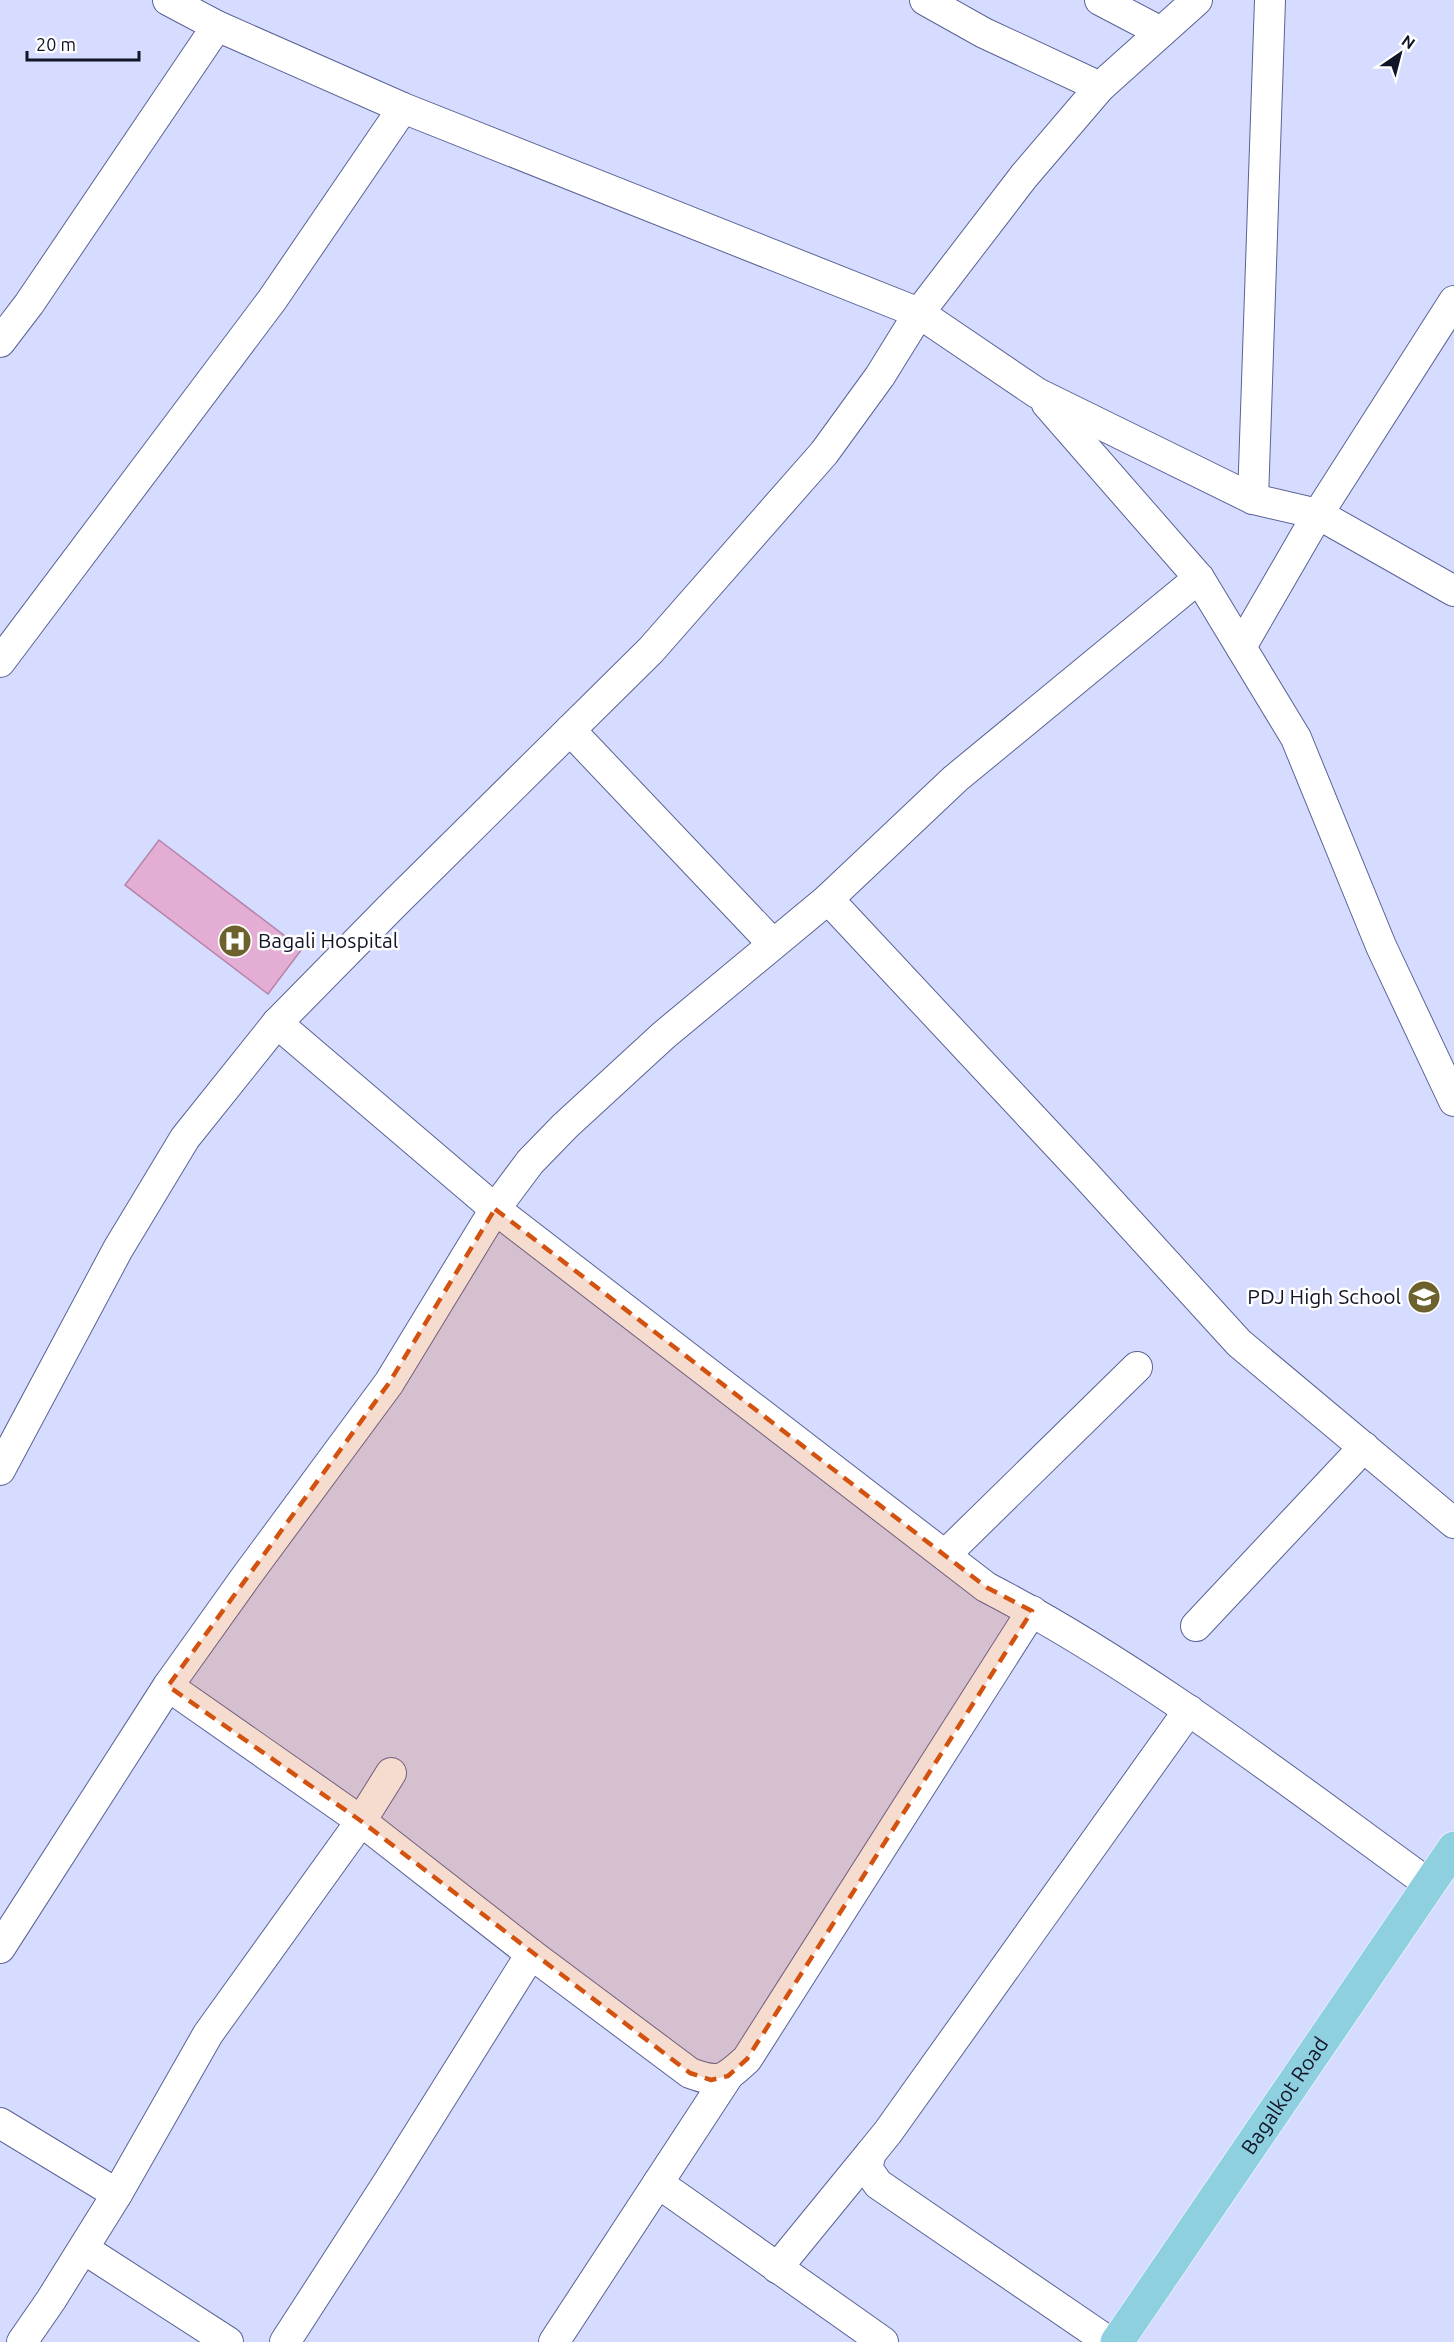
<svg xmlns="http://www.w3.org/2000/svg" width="1454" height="2342" viewBox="0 0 1454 2342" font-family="Ubuntu,sans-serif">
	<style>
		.building { fill: #e3add4; stroke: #b582a8; stroke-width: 1.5 }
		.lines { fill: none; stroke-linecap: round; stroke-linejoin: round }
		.minor-casing { stroke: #5b6395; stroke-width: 32 }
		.primary-casing { stroke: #fff; stroke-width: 34 }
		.minor { stroke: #fff; stroke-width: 30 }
		.primary { stroke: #8ed0df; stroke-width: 33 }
		.marked { fill: #d3520f; fill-opacity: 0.2; stroke: #d3520f; stroke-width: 4.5; stroke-dasharray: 12 8; stroke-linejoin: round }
		.labels { text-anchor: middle; stroke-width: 5; stroke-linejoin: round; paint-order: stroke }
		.poi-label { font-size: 21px; fill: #121428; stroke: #fff; text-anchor: start }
		.street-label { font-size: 21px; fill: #121428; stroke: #fff }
	</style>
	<rect width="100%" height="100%" fill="#d5dcff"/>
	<!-- building -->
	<polygon class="building" points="159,840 302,949 268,994 125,885"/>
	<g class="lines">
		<defs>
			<g id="minor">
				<polyline points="168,0 217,26 403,108 919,313 1037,393 1253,499 1318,514 1454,591"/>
				<polyline points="925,0 984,33 1100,87"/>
				<polyline points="1100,0 1161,32"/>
				<polyline points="0,342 29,304 217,26"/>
				<polyline points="1047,404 1199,578 1296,738 1381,946 1454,1101"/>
				<polyline points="1253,499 1270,0"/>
				<polyline points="1241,647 1318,514 1454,301"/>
				<polyline points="0,662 272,300 403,108"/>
				<polyline points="570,730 773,944"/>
				<polyline points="828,899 1084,1173 1239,1343 1454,1523"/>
				<path d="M277,1023l218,186 491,378c158,82 299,193 443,297"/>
				<polyline points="0,1470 118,1249 185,1138 277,1023 393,905 651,650 824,453 880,376 919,313 1024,176 1100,87 1197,0"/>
				<polyline points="945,1555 1137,1367"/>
				<polyline points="1196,1626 1364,1447"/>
				<path d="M168,1686l193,135 170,133 159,119c30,11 34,7 57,-14l285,-448"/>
				<polyline points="0,1948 168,1686 245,1578 389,1383 495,1209 530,1162 565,1126 664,1035 828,899 955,779 1199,578"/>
				<polyline points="0,2123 117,2194"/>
				<polyline points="658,2183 883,2342"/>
				<polyline points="84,2249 228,2342"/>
				<polyline points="777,2268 871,2153"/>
				<polyline points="22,2342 51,2300 117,2194 208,2034 361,1821 391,1773"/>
				<polyline points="285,2342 389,2181 531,1954"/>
				<polyline points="554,2342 728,2076"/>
				<polyline points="1109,2342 878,2184 867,2168 871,2153 888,2132 1189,1710"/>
			</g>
			<g id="primary">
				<path id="s1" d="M1117,2342l337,-494"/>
			</g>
		</defs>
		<!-- minor casing -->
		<use href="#minor" class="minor-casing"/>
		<!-- primary casing -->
		<use href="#primary" class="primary-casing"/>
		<!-- minor -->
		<use href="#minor" class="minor"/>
		<!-- primary -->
		<use href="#primary" class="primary"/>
	</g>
	<!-- marked area -->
	<path class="marked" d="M495,1209l491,378 46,24 -285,448 -19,17 -17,4 -21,-7 -329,-252 -193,-135 221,-303z"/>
	<!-- icons -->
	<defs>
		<symbol id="hospital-disc" viewBox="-11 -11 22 22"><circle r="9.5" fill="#6d622e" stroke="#fff"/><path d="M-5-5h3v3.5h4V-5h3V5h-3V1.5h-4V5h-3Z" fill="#fff"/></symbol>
		<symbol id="school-disc" viewBox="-11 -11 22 22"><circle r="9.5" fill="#6d622e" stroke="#fff"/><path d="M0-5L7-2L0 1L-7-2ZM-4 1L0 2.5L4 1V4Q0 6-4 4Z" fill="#fff"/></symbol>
	</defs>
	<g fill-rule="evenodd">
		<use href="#hospital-disc" x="216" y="922" width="38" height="38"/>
		<use href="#school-disc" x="1405" y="1278" width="38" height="38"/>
	</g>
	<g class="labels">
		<!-- poi labels -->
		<g class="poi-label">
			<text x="258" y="948">Bagali Hospital</text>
			<text x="1401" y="1304" text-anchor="end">PDJ High School</text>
		</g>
		<!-- street labels -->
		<g class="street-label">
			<text dy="7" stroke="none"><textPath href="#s1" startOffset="298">Bagalkot Road</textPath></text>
		</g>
	</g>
	<!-- north arrow -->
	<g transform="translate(1400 54) rotate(35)" stroke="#ffffff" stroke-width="4.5" paint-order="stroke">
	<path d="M0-4.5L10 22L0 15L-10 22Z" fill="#121428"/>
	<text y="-9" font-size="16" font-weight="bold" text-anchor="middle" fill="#121428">N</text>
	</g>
	<!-- scale -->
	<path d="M27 51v9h112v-9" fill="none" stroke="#121428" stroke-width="3"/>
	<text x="36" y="51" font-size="18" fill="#121428" stroke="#ffffff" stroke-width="4.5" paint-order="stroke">20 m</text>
</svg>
